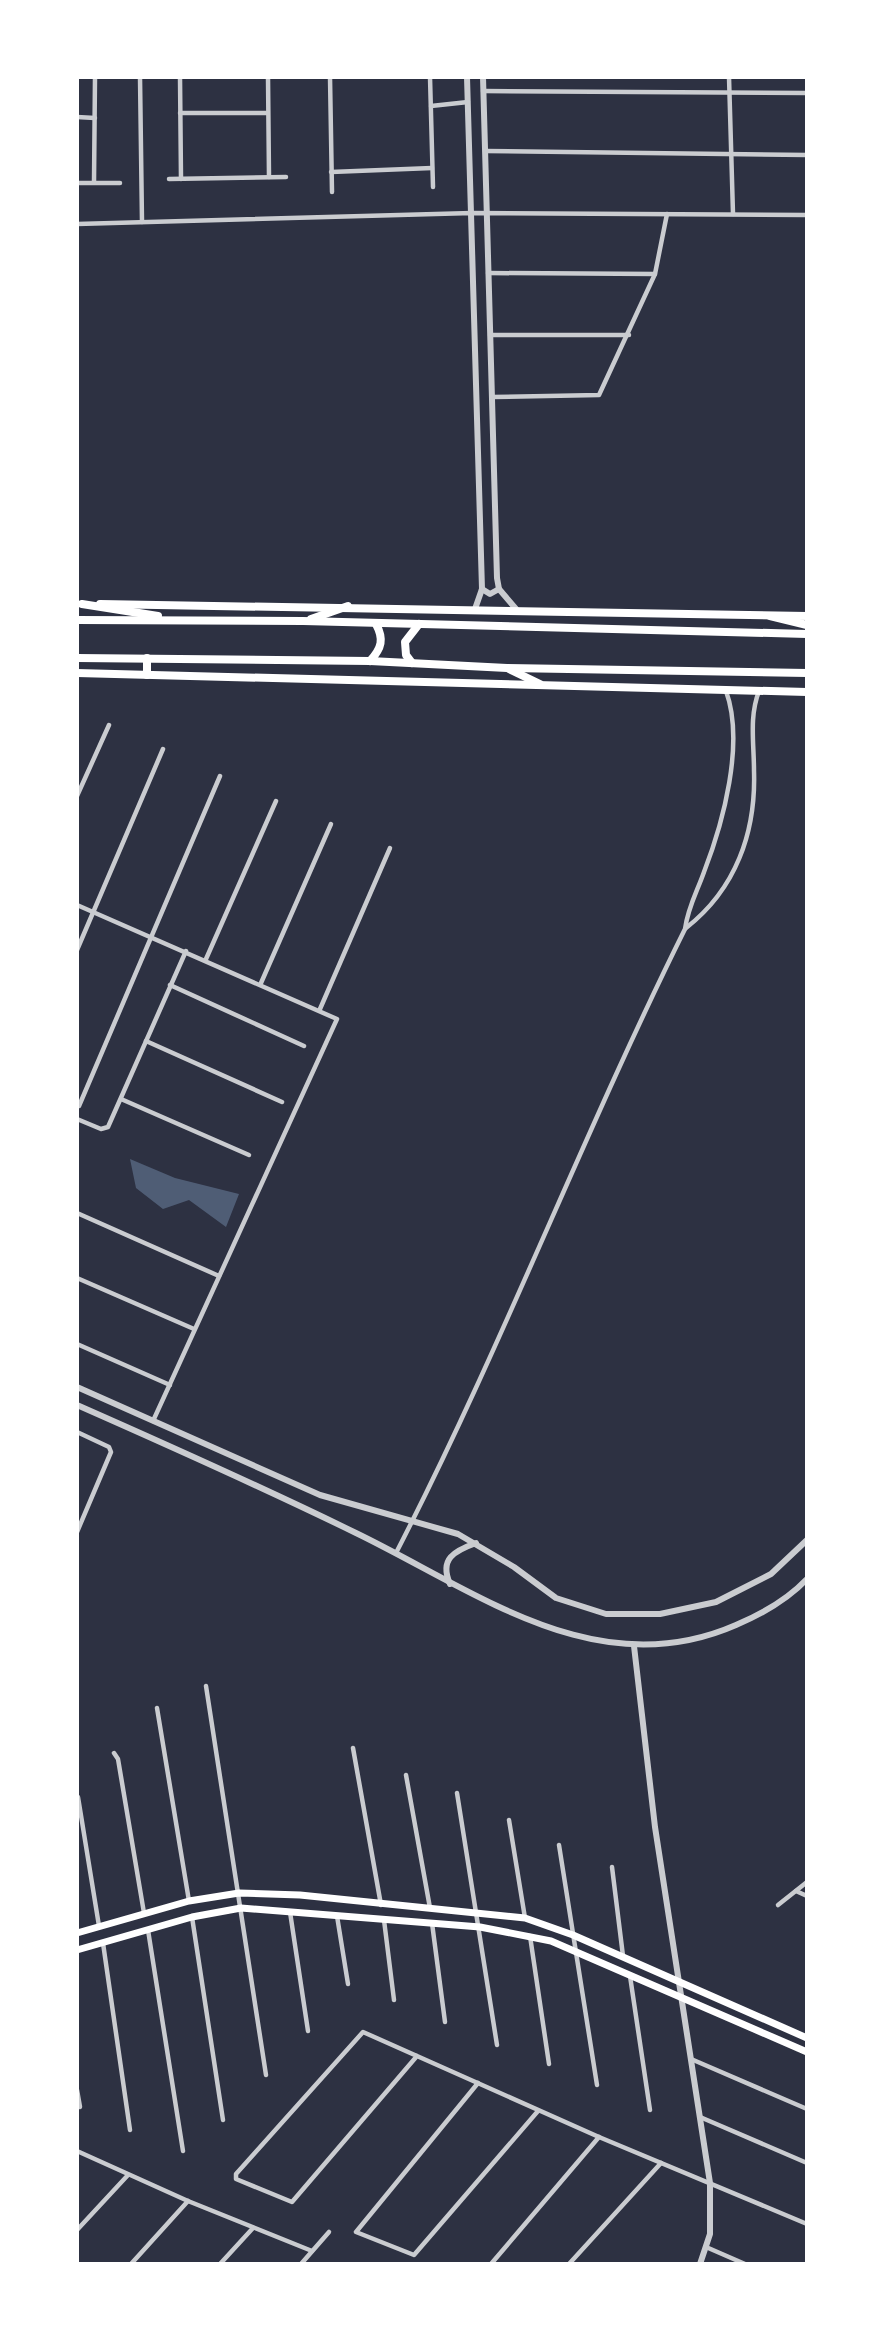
<svg xmlns="http://www.w3.org/2000/svg" width="884" height="2341" viewBox="0 0 884 2341" font-family="Signika,sans-serif">
	<style>
		.water { fill: #4f5d75 }
		.lines { fill: none; stroke-linecap: round; stroke-linejoin: round }
		.minor { stroke: #caccd0; stroke-width: 4.5 }
		.tertiary { stroke: #caccd0; stroke-width: 6 }
		.secondary { stroke: #fff; stroke-width: 7 }
		.primary { stroke: #fff; stroke-width: 8 }
		.trunk { stroke: #fff; stroke-width: 8 }
	</style>
	<rect width="100%" height="100%" fill="#2d3142"/>
	<!-- water -->
	<polygon class="water" points="130,1159 175,1178 239,1194 226,1227 189,1200 163,1209 136,1188"/>
	<g class="lines">
		<!-- minor -->
		<g class="minor">
			<polyline points="140,77 142,222"/>
			<polyline points="180,77 181,179"/>
			<polyline points="268,77 269,177"/>
			<polyline points="330,77 332,192"/>
			<polyline points="430,77 433,187"/>
			<polyline points="729,77 733,214"/>
			<polyline points="483,91 807,93"/>
			<polyline points="431,106 468,102"/>
			<polyline points="180,113 267,113"/>
			<polyline points="77,117 95,118"/>
			<polyline points="485,151 807,155"/>
			<polyline points="331,172 432,168"/>
			<polyline points="169,179 286,177"/>
			<polyline points="94,182 95,77"/>
			<polyline points="77,183 120,183"/>
			<polyline points="77,224 472,213 807,215"/>
			<polyline points="488,273 655,274"/>
			<polyline points="490,335 629,335"/>
			<polyline points="492,397 599,395 655,274 667,214"/>
			<polyline points="77,796 109,725"/>
			<polyline points="77,905 337,1019 153,1421"/>
			<path d="M686,928c50,-39 70,-96 68,-157 0,-28 -5,-54 5,-80"/>
			<polyline points="77,950 163,749"/>
			<polyline points="206,959 276,801"/>
			<polyline points="261,983 331,824"/>
			<polyline points="170,985 304,1046"/>
			<polyline points="320,1009 390,848"/>
			<polyline points="146,1041 282,1102"/>
			<polyline points="121,1099 249,1155"/>
			<polyline points="79,1106 220,776"/>
			<polyline points="77,1119 101,1129 108,1127 186,951"/>
			<polyline points="77,1213 219,1276"/>
			<polyline points="77,1278 194,1329"/>
			<polyline points="77,1344 170,1385"/>
			<polyline points="77,1432 109,1447 111,1452 77,1532"/>
			<path d="M396,1553c105,-204 187,-419 289,-624 3,-22 12,-37 19,-57 19,-49 41,-129 22,-181"/>
			<polyline points="206,1686 266,2075"/>
			<polyline points="157,1708 189,1901"/>
			<polyline points="353,1748 381,1905"/>
			<polyline points="114,1753 118,1759 144,1913"/>
			<polyline points="406,1775 430,1908"/>
			<polyline points="457,1793 497,2045"/>
			<polyline points="78,1797 99,1926"/>
			<polyline points="509,1820 525,1918"/>
			<polyline points="559,1845 597,2085"/>
			<polyline points="612,1867 623,1956"/>
			<polyline points="796,1891 807,1896"/>
			<polyline points="778,1905 807,1882"/>
			<polyline points="290,1912 308,2031"/>
			<polyline points="337,1916 348,1984"/>
			<polyline points="192,1917 223,2120"/>
			<polyline points="384,1920 394,2000"/>
			<polyline points="432,1923 445,2022"/>
			<polyline points="148,1930 183,2151"/>
			<polyline points="530,1936 549,2064"/>
			<polyline points="103,1943 130,2130"/>
			<polyline points="630,1976 650,2110"/>
			<polyline points="417,2056 292,2202 236,2179 236,2174 363,2032 599,2137 807,2224"/>
			<polyline points="691,2059 807,2109"/>
			<polyline points="478,2083 356,2232 414,2255 538,2111"/>
			<polyline points="77,2090 80,2107"/>
			<polyline points="700,2117 807,2163"/>
			<polyline points="77,2151 188,2201 312,2251"/>
			<polyline points="77,2230 128,2175"/>
			<polyline points="706,2247 745,2264"/>
			<polyline points="131,2264 188,2201"/>
			<polyline points="220,2264 253,2228"/>
			<polyline points="301,2264 329,2232"/>
			<polyline points="491,2264 599,2137"/>
			<polyline points="569,2264 661,2163"/>
		</g>
		<!-- tertiary -->
		<g class="tertiary">
			<polyline points="467,77 482,589 475,609"/>
			<polyline points="483,77 497,578 499,589 516,609"/>
			<polyline points="482,589 490,594 499,589"/>
			<polyline points="77,1387 320,1495 458,1534 514,1567 556,1598 606,1614 660,1614 716,1602 771,1574 807,1540"/>
			<path d="M77,1405c93,41 187,83 279,128 120,58 241,153 380,92 26,-11 51,-25 71,-46"/>
			<path d="M450,1584c-11,-25 4,-33 26,-41"/>
			<polyline points="634,1646 655,1827 710,2183 710,2234 700,2264"/>
		</g>
		<!-- secondary -->
		<g class="secondary">
			<polyline points="77,1933 189,1901 239,1893 300,1895 525,1918 573,1935 807,2038"/>
			<polyline points="77,1950 192,1917 241,1908 480,1927 551,1941 807,2052"/>
		</g>
		<!-- primary -->
		<g class="primary">
			<polyline points="100,604 807,616"/>
			<polyline points="77,673 807,692"/>
		</g>
		<!-- trunk -->
		<g class="trunk">
			<polyline points="82,604 158,616"/>
			<polyline points="770,616 807,625"/>
			<polyline points="311,619 348,606"/>
			<polyline points="77,620 303,621 807,634"/>
			<polyline points="77,658 370,661 507,668 807,673"/>
			<path d="M370,661c12,-13 14,-22 6,-37"/>
			<polyline points="412,663 406,655 405,642 419,624"/>
			<polyline points="509,669 540,684"/>
			<polyline points="147,675 147,658"/>
		</g>
	</g>
	<!-- border -->
	<rect width="884" height="2341" fill="none" stroke="#ffffff" stroke-width="158"/>
</svg>
